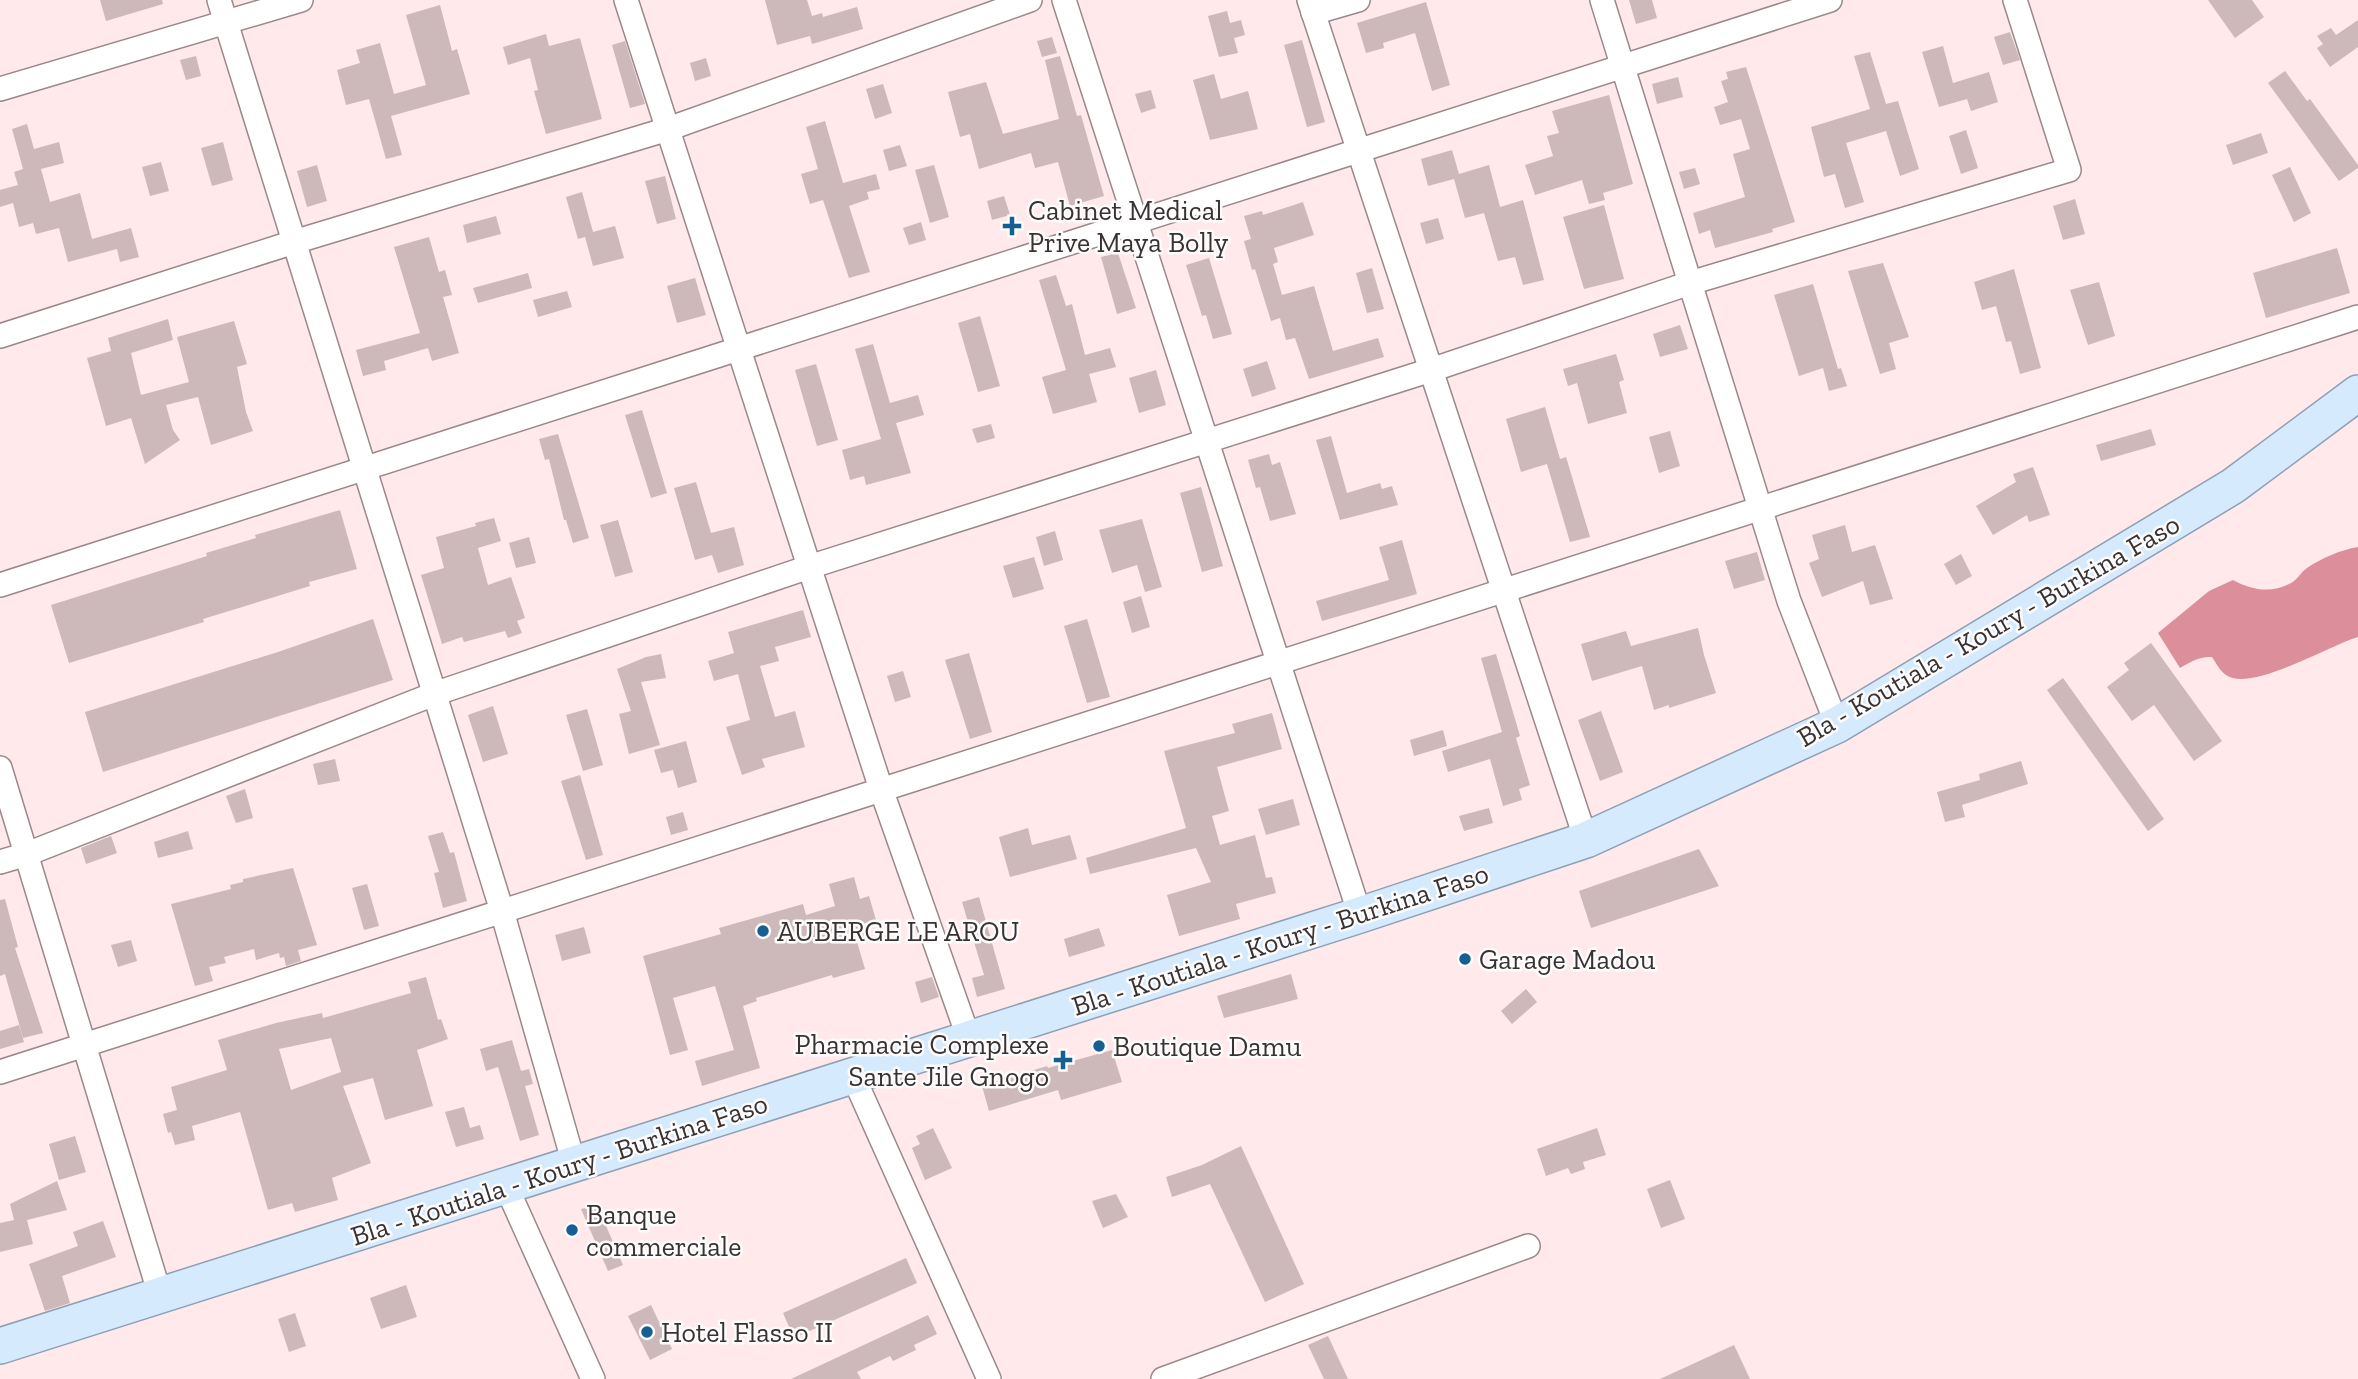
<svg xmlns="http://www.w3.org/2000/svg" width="2358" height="1379" viewBox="0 0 2358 1379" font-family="'Zilla Slab',serif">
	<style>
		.water { fill: #dc8f9b }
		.building { fill: #cdb8ba; fill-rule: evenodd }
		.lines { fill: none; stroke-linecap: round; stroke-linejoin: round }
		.minor-casing { stroke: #9b888a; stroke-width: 26 }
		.primary-casing { stroke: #8ca0b5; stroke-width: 38 }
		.minor { stroke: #fff; stroke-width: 23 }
		.primary { stroke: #d5eafd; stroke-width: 35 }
		.poi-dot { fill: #175f93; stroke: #fcfcfc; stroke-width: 2.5 }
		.labels { text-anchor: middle; stroke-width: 5; stroke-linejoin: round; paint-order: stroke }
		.poi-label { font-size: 28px; fill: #393132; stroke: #fcfcfc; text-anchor: start }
		.street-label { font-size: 28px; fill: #393132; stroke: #fcfcfc }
	</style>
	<rect width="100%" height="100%" fill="#ffe9eb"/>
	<!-- water -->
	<path class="water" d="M2358,547v90c-28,8 -108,56 -132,38 -6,-4 -10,-12 -14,-18 -12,-1 -22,5 -32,11l-22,-35 51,-42 24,-11c18,10 39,14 58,3 6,-3 10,-11 16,-15 15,-10 33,-18 51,-21z"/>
	<!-- building -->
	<g class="building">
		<polygon points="100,0 162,0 163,4 106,21"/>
		<polygon points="765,0 807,0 812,16 822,13 823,17 857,7 863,29 812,44 810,36 777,45"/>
		<polygon points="1629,0 1652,0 1657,18 1636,24"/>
		<polygon points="2208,0 2252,0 2264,17 2235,38"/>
		<polygon points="1426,2 1450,85 1432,91 1415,33 1383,43 1384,48 1366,53 1357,23"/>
		<polygon points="440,5 452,51 457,49 470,94 391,116 402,155 386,159 369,99 346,105 337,70 360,63 356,50 380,43 394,94 426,85 406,15"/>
		<polygon points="1227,11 1230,23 1241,20 1245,35 1234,38 1238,53 1219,57 1208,16"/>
		<polygon points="2358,20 2358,47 2330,67 2317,48 2323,44 2317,36 2331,28 2336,35"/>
		<polygon points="2010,32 2020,60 2003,65 1994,37"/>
		<polygon points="546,34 549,46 580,38 602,119 546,134 534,91 538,90 530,58 508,65 503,47"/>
		<polygon points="1052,37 1057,53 1042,57 1037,41"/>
		<polygon points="1302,40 1325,122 1307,127 1284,45"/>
		<polygon points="625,41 645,104 630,108 612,45"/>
		<polygon points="1943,46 1953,83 1989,72 1998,102 1971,111 1967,99 1939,107 1922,52"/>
		<polygon points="1870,52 1886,104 1898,101 1919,169 1900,176 1886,131 1846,143 1864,202 1845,208 1835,174 1824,177 1811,127 1870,109 1854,56"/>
		<polygon points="196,56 201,76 186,80 180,60"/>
		<polygon points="1060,56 1077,116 1081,115 1104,196 1070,206 1058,162 1035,168 1031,153 979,169 970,134 960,137 948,92 986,82 1003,134 1059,119 1045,60"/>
		<polygon points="706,58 711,76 695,81 690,63"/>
		<polygon points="1746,67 1795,222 1772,229 1773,232 1715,248 1710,230 1699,234 1693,213 1745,197 1733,154 1750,149 1741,119 1720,125 1714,107 1728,102 1721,81 1728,79 1726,72"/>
		<polygon points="2285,71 2307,101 2310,99 2358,165 2358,168 2339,181 2268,83"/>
		<polygon points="1214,74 1221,99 1248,91 1258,129 1210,140 1193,80"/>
		<polygon points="1678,77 1683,97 1657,104 1652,84"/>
		<polygon points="883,84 892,113 875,119 866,89"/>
		<polygon points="1151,90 1156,108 1141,113 1135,94"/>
		<polygon points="1609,95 1633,184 1603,193 1605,200 1589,204 1582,180 1535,195 1525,165 1553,156 1547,136 1559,133 1552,111"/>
		<polygon points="825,121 843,183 876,174 880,189 867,192 869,199 849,206 870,272 849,278 823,200 810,204 801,174 818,169 806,127"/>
		<polygon points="27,124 34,149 59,142 64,163 41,169 50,202 80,193 92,239 131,228 139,257 120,262 117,249 68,262 59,228 36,234 33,223 19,227 13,203 0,207 0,190 18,185 14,172 23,169 12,129"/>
		<polygon points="1966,130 1978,168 1961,174 1949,136"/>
		<polygon points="2261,133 2268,153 2233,165 2226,145"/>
		<polygon points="223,142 233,180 212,186 201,148"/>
		<polygon points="900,145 907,166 889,171 883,150"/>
		<polygon points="1452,150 1459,174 1489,165 1500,207 1523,200 1544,280 1523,285 1515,257 1498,261 1484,213 1465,218 1454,179 1428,186 1421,159"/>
		<polygon points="161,162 169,191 150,196 142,167"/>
		<polygon points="317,165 327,201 307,207 297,171"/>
		<polygon points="934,165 949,217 930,223 915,170"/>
		<polygon points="2290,167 2311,213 2294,222 2272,175"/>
		<polygon points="1695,168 1700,184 1684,189 1679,172"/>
		<polygon points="665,176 676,219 657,224 645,181"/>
		<polygon points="582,192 593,232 615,226 624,258 593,266 585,237 578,239 566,197"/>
		<polygon points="1004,196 1010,215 992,220 987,201"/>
		<polygon points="2075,199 2085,234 2063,240 2053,206"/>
		<polygon points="1303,202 1314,235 1274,248 1278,262 1273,264 1282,295 1314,286 1333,351 1378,338 1384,357 1309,379 1295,338 1286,340 1280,318 1271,321 1255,269 1252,270 1244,241 1251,239 1244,216 1262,211 1263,215"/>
		<polygon points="1604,205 1624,279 1584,289 1563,217"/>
		<polygon points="496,216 501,234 467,243 463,225"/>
		<polygon points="1438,218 1444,239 1426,244 1420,223"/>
		<polygon points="921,222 926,240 909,245 903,228"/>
		<polygon points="429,237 439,272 445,270 452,295 443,297 459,353 432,361 428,348 384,361 386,370 363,376 356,350 420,333 394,247"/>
		<polygon points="2337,248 2350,293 2266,318 2253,273"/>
		<polygon points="1118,253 1136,308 1117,314 1101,257"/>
		<polygon points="1209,258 1232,334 1213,339 1206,315 1202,316 1186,265"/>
		<polygon points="1883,263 1909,337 1889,343 1896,369 1880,374 1848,271"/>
		<polygon points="1372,268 1384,309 1367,313 1356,273"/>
		<polygon points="2014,269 2041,368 2020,374 2011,341 2006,342 1996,306 1982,310 1974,282"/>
		<polygon points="528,273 532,288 478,303 473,288"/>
		<polygon points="1056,275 1066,306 1072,304 1085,355 1110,348 1116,367 1089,374 1097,402 1053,414 1042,377 1066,370 1039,280"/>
		<polygon points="695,278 706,315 677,323 667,286"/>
		<polygon points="2099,282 2115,336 2088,345 2070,290"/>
		<polygon points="1813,284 1838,369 1841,368 1847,386 1829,391 1823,368 1799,376 1774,295"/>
		<polygon points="567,291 572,307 538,317 533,300"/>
		<polygon points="980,316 1000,386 978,392 958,323"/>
		<polygon points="168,319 173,340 131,353 141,395 189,382 177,337 234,321 247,364 237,367 246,412 253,431 211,445 198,397 166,405 173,430 180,440 145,464 131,418 106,426 87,358 111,351 108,338"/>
		<polygon points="1680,325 1688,349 1660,357 1653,334"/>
		<polygon points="873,344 890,403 918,395 924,415 896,423 911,473 866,485 864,476 850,480 842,450 881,439 855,349"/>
		<polygon points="1616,354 1624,380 1619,382 1627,413 1588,424 1577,383 1568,386 1563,369"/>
		<polygon points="1267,361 1276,389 1252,397 1243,369"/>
		<polygon points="816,364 838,440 817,446 795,370"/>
		<polygon points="1156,370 1166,405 1139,413 1129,378"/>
		<polygon points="1545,407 1560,459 1566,457 1590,537 1570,542 1547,464 1521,472 1506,419"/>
		<polygon points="642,410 667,493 651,498 625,415"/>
		<polygon points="991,424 995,438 977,443 972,429"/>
		<polygon points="2151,429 2156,445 2101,461 2096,445"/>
		<polygon points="1670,431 1680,466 1659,473 1649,437"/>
		<polygon points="558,434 589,538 573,543 566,520 564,520 549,459 545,460 539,439"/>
		<polygon points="1331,436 1347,493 1380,483 1382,489 1392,486 1398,505 1340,520 1316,440"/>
		<polygon points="1269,454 1272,465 1280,462 1296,514 1270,521 1260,487 1256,488 1248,460"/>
		<polygon points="2033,467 2050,515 2029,522 2027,515 1993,535 1976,506 2016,482 2013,474"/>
		<polygon points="696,482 711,533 734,527 744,565 718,573 712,555 695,560 674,488"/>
		<polygon points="1201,487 1223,566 1202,572 1180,493"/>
		<polygon points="340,510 357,569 309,582 310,586 203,619 204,622 69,663 51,605 207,556 206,553 256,538 255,535"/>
		<polygon points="494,518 501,541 478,548 488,585 511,577 525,618 517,621 522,633 508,638 505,631 464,642 462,637 442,644 421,575 444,568 436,537 476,526 475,523"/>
		<polygon points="1142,519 1162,587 1145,592 1137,565 1112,573 1099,530"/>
		<polygon points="618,520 633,572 615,577 600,525"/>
		<polygon points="1845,525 1852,552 1875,545 1893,599 1870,605 1863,581 1822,597 1809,563 1819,559 1812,535"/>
		<polygon points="1055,531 1063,560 1044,566 1036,537"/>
		<polygon points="529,537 536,563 516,568 509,543"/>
		<polygon points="1402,540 1417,594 1322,621 1316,601 1389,580 1379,547"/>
		<polygon points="1757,552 1765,580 1734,589 1725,561"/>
		<polygon points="1961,554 1972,576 1956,585 1944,564"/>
		<polygon points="1034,557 1044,589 1013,598 1003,566"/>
		<polygon points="1141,596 1150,627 1132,633 1123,602"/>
		<polygon points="803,610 811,637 775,647 779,661 760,666 775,717 795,711 805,747 762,759 765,767 742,775 726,727 750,720 738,674 714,681 708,661 734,653 728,632"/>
		<polygon points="373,619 393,680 103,772 85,712 278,652"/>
		<polygon points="1087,619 1110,697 1087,703 1064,626"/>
		<polygon points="1698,628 1704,655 1716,693 1669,708 1669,705 1654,710 1642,666 1592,681 1581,644 1626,631 1631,646"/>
		<polygon points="2151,643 2222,741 2194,761 2154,705 2132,721 2107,687 2129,670 2124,663"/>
		<polygon points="969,653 992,732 970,739 945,660"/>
		<polygon points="661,654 666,678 641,682 660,745 629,754 619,714 631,711 617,669 646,657"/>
		<polygon points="1496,654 1520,736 1516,738 1530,785 1519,789 1522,800 1503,806 1490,759 1448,772 1442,751 1502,732 1481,658"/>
		<polygon points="903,671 911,697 895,702 887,676"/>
		<polygon points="2063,678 2164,819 2148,831 2047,690"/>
		<polygon points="493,706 508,754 483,762 468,715"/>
		<polygon points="587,709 603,765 583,771 566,715"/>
		<polygon points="1601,711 1623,772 1600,781 1578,720"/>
		<polygon points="1272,713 1282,749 1217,767 1229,811 1212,816 1220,845 1255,835 1266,878 1272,877 1276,893 1236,904 1240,919 1179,936 1167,895 1211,882 1196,848 1090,874 1086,858 1186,828 1164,751 1235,733 1232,724"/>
		<polygon points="1443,730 1447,746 1414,756 1410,740"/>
		<polygon points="686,741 697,782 678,788 673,770 661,773 654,750"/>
		<polygon points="335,759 340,781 318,785 313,764"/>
		<polygon points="2021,761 2028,784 1962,805 1965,817 1945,822 1937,792 1980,780 1979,774"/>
		<polygon points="580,775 603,855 586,860 561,781"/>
		<polygon points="245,789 253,818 236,823 226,796"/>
		<polygon points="1293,799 1300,825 1266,835 1258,809"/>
		<polygon points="1489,808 1493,823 1464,831 1459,816"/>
		<polygon points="683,812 688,830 671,835 666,817"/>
		<polygon points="1028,828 1032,845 1070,835 1077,859 1010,877 999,837"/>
		<polygon points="188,831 193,849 158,858 154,842"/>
		<polygon points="443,832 450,853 454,852 467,901 443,908 434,873 439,872 428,836"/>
		<polygon points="111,836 117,853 86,864 81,848"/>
		<polygon points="1699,849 1719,886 1591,928 1579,891"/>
		<polygon points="293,868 317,945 298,950 301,961 286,966 284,957 280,958 279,953 256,960 254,949 224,957 226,963 209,967 213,981 195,986 171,904 231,889 230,885 243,882 243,879"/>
		<polygon points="854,877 860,899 869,896 876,920 862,924 866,939 857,942 865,969 833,978 832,975 756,998 757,1001 743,1006 760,1068 702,1086 695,1061 734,1050 715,986 673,998 688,1050 670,1055 643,956 721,934 719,928 803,904 806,915 835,906 829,884"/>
		<polygon points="367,884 379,926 364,930 352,888"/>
		<polygon points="979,897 1005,989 977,997 972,978 984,975 962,902"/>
		<polygon points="5,899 18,947 15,948 43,1033 23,1038 5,974 0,976 0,900"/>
		<polygon points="584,927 591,953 562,961 555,935"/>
		<polygon points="1099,928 1105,946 1069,957 1064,939"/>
		<polygon points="131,940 137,961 118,967 111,945"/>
		<polygon points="1291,974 1298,999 1224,1018 1217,996"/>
		<path d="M426,977l12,43 3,-1 7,20 -31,11 16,56 -48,14 -12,-42 -30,8 28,77 -39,15 6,22 -43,12 -3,-9 -24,7 -28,-98 -48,14 3,14 -20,5 -4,-13 -3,1 -5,-19 14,-4 -6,-23 56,-17 -9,-30 58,-17 46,-10 1,5 88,-25 -3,-11zM331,1038l10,34 -50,18 -12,-41z"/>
		<polygon points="932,977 939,997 921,1003 915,982"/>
		<polygon points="1526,989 1537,1002 1512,1024 1501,1011"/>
		<polygon points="19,1025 24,1042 0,1049 0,1031"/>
		<polygon points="512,1040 521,1071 529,1069 533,1084 525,1086 539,1135 520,1141 498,1067 486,1071 480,1049"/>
		<polygon points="1112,1050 1122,1082 1061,1100 1058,1090 989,1111 982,1086 1047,1066 1048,1068"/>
		<polygon points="464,1107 470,1128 480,1125 484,1139 456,1147 445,1112"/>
		<polygon points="933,1128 952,1168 925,1180 912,1148 920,1144 916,1136"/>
		<polygon points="1597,1128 1606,1155 1583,1162 1585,1169 1571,1174 1568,1168 1546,1176 1537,1149"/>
		<polygon points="75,1136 86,1172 59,1180 49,1144"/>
		<polygon points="1241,1146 1304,1284 1265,1302 1210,1184 1172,1197 1166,1177 1202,1165"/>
		<polygon points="1670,1180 1685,1219 1661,1228 1647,1189"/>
		<polygon points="57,1181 67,1210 27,1220 33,1244 0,1252 0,1223 14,1220 10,1204"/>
		<polygon points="1116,1194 1128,1217 1103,1228 1092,1201"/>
		<polygon points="597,1205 623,1265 608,1271 581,1209"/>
		<polygon points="103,1221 116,1257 62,1276 70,1303 45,1311 29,1264 78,1246 73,1232"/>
		<polygon points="906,1258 917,1283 794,1338 783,1313"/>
		<polygon points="406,1285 417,1317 381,1329 370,1298"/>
		<polygon points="651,1305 672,1349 650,1360 628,1316"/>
		<polygon points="295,1313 306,1346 289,1352 278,1319"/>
		<polygon points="928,1315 937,1334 914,1345 916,1350 893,1361 890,1356 857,1372 861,1379 791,1379"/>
		<polygon points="1328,1336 1348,1379 1324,1379 1308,1345"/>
		<polygon points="1734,1345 1750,1379 1660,1379"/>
	</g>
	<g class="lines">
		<defs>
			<g id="minor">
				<polyline points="219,0 502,911 574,1164"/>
				<polyline points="626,0 881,789 969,1039"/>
				<polyline points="1064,0 1360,915"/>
				<polyline points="1309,0 1586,840"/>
				<polyline points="1602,0 1789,601 1837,725"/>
				<polyline points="1313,13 1358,0"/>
				<polyline points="0,89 301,0"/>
				<polyline points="0,336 294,242 668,129 1030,0"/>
				<polyline points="0,585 1830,0"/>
				<polyline points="0,768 160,1295"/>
				<polyline points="0,862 27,854 434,694 809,567 1431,370 1690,283 2069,170 2015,0"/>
				<polyline points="0,1072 2358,317"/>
				<polyline points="853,1076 989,1379"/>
				<polyline points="506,1186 593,1379"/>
				<polyline points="1163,1379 1528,1246"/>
			</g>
			<polyline id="primary" points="0,1346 1360,915 1586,840 1837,725 2233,486 2358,393"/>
		</defs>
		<!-- minor casing -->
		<use href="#minor" class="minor-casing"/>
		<!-- primary casing -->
		<use href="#primary" class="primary-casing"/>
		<!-- minor -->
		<use href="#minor" class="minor"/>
		<!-- primary -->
		<use href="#primary" class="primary"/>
	</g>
	<!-- markers -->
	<g class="poi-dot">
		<path d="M1008.5 215.5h7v7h7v7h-7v7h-7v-7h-7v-7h7z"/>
		<circle cx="763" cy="931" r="7"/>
		<circle cx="1465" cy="959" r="7"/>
		<circle cx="1099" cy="1046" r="7"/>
		<path d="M1059.5 1049.5h7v7h7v7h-7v7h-7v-7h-7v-7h7z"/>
		<circle cx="572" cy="1230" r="7"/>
		<circle cx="647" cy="1332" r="7"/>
	</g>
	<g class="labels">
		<!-- poi labels -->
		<g class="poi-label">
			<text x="1028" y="220">Cabinet Medical<tspan x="1028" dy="32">Prive Maya Bolly</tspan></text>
			<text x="777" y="941">AUBERGE LE AROU</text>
			<text x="1479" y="969">Garage Madou</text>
			<text x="1049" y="1054" text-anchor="end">Pharmacie Complexe<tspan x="1049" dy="32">Sante Jile Gnogo</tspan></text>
			<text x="1113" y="1056">Boutique Damu</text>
			<text x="586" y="1224">Banque<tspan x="586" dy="32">commerciale</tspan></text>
			<text x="661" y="1342">Hotel Flasso II</text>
		</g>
		<!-- street labels -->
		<g class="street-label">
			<text transform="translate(1988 630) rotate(-30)" y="10">Bla - Koutiala - Koury - Burkina Faso</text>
			<text transform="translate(1280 939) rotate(-18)" y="10">Bla - Koutiala - Koury - Burkina Faso</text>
			<text transform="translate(559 1169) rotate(-18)" y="10">Bla - Koutiala - Koury - Burkina Faso</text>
		</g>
	</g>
</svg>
